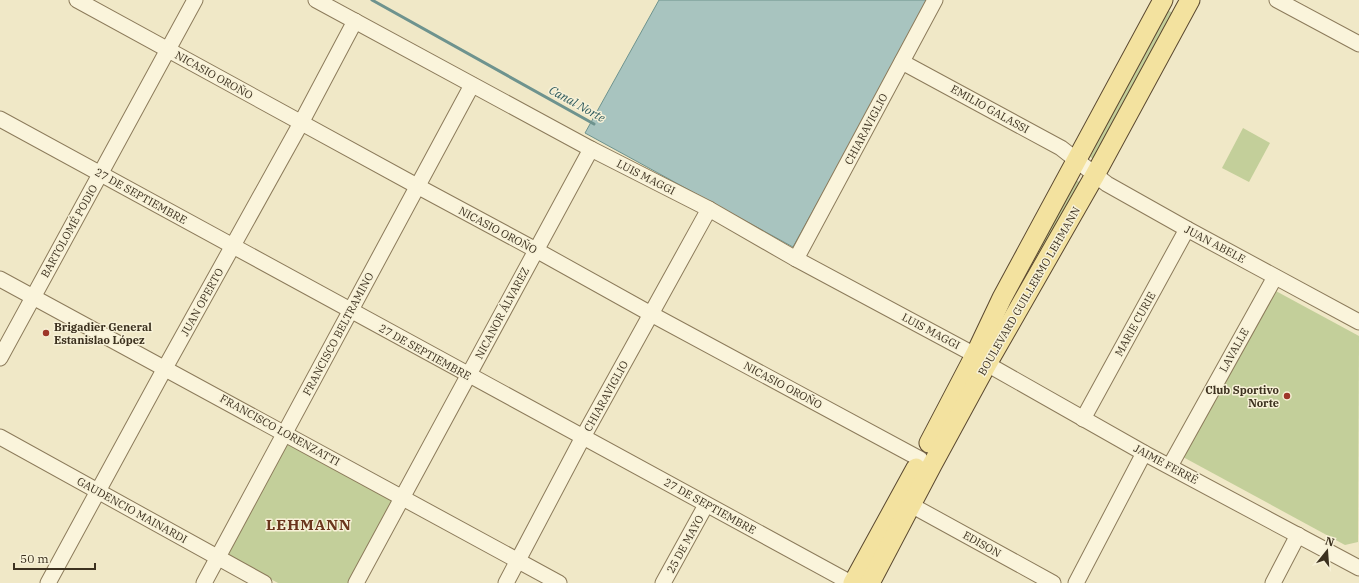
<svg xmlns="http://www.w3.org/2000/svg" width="1359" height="583" viewBox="0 0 1359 583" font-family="'IBM Plex Serif',serif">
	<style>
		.green { fill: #c3cf9a }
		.water { fill: #a8c4bf; stroke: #6e938e }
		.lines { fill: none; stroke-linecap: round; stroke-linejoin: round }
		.stream { stroke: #6e938e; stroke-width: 3 }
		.minor-casing { stroke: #8c7b5b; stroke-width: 17 }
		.major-casing { stroke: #5a482f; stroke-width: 21 }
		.minor { stroke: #faf4db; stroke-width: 15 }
		.major { stroke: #f3e29f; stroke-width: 19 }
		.poi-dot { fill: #9e3629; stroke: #f7f1d7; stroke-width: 1.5 }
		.labels { text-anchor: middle; stroke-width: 3; stroke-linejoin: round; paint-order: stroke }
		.street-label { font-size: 11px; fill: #3c311f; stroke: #f7f1d7 }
		.poi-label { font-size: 11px; font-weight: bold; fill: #3c311f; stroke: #f7f1d7; text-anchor: start }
		.water-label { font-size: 12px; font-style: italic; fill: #2e5a5c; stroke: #f7f1d7 }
		.district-label { font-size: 15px; font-weight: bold; letter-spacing: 1px; fill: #6a361d; stroke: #f7f1d7 }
	</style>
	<rect width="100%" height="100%" fill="#f0e8c7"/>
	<!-- green -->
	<g class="green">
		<polygon points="1167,10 1173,13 1096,160 1090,157"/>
		<polygon points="1243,128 1270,143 1249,182 1222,168"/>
		<polygon points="1075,180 1082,183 993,345 987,341"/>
		<polygon points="1274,290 1359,336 1358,542 1345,545 1183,457"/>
		<polygon points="286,440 395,498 349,583 278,583 224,554"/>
	</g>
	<!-- water -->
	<polygon class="water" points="659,0 929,0 793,247 585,133"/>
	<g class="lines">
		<!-- stream -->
		<polyline class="stream" points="372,0 594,124"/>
		<defs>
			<g id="minor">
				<polyline points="77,0 417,186 536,250 651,314 920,459"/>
				<polyline points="316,0 591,149 709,209 796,259 975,355 987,364 1144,453 1359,568"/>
				<polyline points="1277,0 1359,44"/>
				<polyline points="902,62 1061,148 1107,184 1187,229 1359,322"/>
				<polyline points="0,119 851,583"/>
				<polyline points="796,259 935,0"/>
				<polyline points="0,279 559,583"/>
				<polyline points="0,358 195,0"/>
				<polyline points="1083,419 1187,229"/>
				<polyline points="0,437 264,583"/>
				<polyline points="1170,466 1275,277"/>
				<polyline points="911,505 1053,583"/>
				<polyline points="48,583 165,368 301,123 355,21"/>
				<polyline points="204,583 472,85"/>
				<polyline points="356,583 591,149"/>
				<polyline points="506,583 583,437 709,209"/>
				<polyline points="663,583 706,505"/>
				<polyline points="1076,583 1144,453"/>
				<polyline points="1273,583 1298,535"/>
			</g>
			<g id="major">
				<polyline points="929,443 975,355 1002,298 1163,0"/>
				<polyline points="853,583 916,468"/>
				<polyline points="870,583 932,465 987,364 1095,175 1190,0"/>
			</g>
		</defs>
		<!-- minor casing -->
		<use href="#minor" class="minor-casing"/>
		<!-- major casing -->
		<use href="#major" class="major-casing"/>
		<!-- minor -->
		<use href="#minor" class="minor"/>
		<!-- major -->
		<use href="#major" class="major"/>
	</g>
	<!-- markers -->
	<g class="poi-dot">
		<circle cx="46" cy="333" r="4"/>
		<circle cx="1287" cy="396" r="4"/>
	</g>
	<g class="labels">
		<!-- street labels -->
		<g class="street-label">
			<text transform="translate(214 75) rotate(29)" y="4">NICASIO OROÑO</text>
			<text transform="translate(990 109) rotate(29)" y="4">EMILIO GALASSI</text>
			<text transform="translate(866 129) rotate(-62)" y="4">CHIARAVIGLIO</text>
			<text transform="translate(646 177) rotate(27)" y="4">LUIS MAGGI</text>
			<text transform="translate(141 196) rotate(29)" y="4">27 DE SEPTIEMBRE</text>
			<text transform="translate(498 230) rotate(28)" y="4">NICASIO OROÑO</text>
			<text transform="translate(69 231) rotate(-61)" y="4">BARTOLOMÉ PODIO</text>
			<text transform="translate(1215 244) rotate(28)" y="4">JUAN ABELE</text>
			<text transform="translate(1029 291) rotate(-60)" y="4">BOULEVARD GUILLERMO LEHMANN</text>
			<text transform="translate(202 302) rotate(-61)" y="4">JUAN OPERTO</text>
			<text transform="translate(502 313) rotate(-62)" y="4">NICANOR ÁLVAREZ</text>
			<text transform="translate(1135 324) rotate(-61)" y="4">MARIE CURIE</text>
			<text transform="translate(931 331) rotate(28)" y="4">LUIS MAGGI</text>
			<text transform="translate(338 334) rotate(-62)" y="4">FRANCISCO BELTRAMINO</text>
			<text transform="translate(1234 350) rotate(-61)" y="4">LAVALLE</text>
			<text transform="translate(425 352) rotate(29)" y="4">27 DE SEPTIEMBRE</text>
			<text transform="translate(783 385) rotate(28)" y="4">NICASIO OROÑO</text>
			<text transform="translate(606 396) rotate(-61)" y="4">CHIARAVIGLIO</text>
			<text transform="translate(280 430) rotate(29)" y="4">FRANCISCO LORENZATTI</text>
			<text transform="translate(1166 464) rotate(28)" y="4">JAIME FERRÉ</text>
			<text transform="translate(710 506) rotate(29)" y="4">27 DE SEPTIEMBRE</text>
			<text transform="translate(132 510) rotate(29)" y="4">GAUDENCIO MAINARDI</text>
			<text transform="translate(685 544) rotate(-61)" y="4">25 DE MAYO</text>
			<text transform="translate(982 544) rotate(29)" y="4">EDISON</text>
		</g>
		<!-- poi labels -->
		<g class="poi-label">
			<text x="54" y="331">Brigadier General<tspan x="54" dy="13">Estanislao López</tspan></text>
			<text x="1279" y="394" text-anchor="end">Club Sportivo<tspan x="1279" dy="13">Norte</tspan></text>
		</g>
		<!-- water labels -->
		<g class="water-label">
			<text transform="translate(577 104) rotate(29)" y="4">Canal Norte</text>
		</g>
		<!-- district labels -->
		<g class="district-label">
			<text x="309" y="530">LEHMANN</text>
		</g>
	</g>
	<!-- north arrow -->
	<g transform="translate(1327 551) rotate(17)" stroke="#f7f1d7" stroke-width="3" paint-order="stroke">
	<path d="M0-3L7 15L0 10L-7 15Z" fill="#3c311f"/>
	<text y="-6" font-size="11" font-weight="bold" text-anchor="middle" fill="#3c311f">N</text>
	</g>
	<!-- scale -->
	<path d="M14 563v6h81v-6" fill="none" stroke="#3c311f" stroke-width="2"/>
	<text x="20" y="563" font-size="12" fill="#3c311f" stroke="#f7f1d7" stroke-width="3" paint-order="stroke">50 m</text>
</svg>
